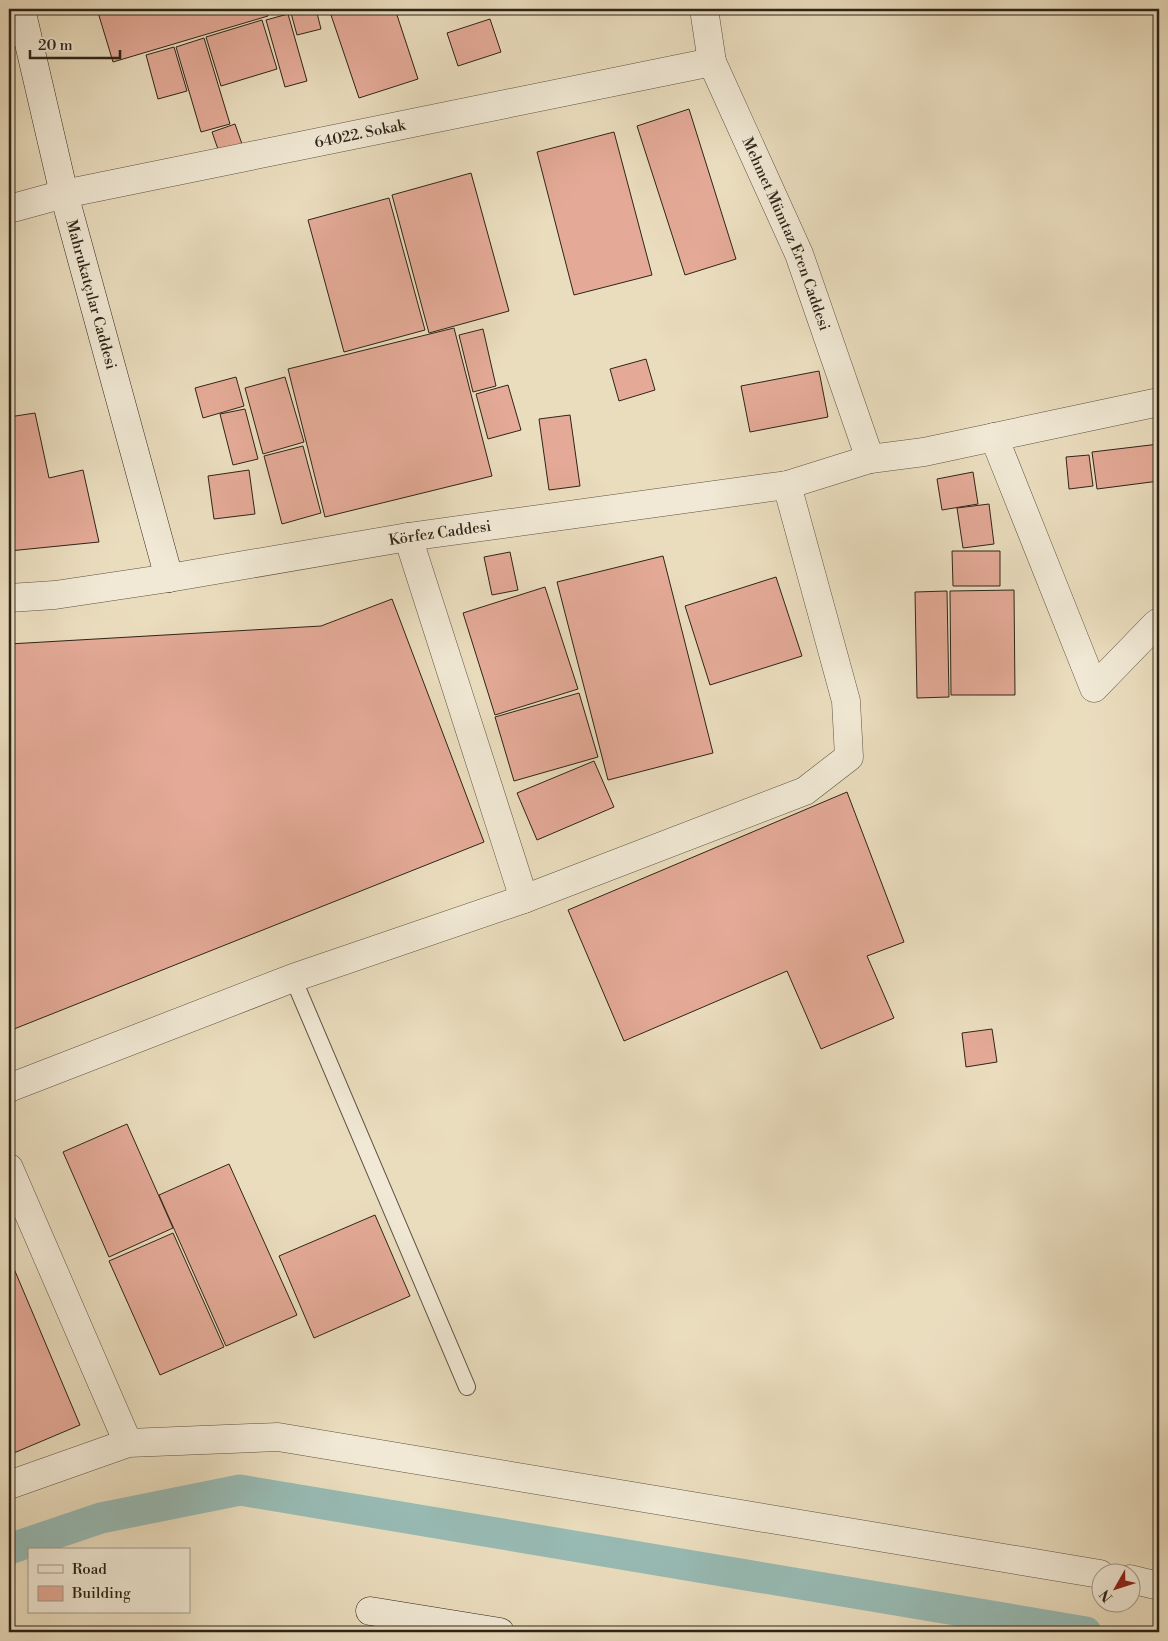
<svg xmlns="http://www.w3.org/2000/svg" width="1168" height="1641" viewBox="0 0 1168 1641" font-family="'Libre Bodoni',serif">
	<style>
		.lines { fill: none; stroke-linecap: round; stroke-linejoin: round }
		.canal { stroke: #98bbb4; stroke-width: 31 }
		.building { fill: #e4aa97; stroke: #2e2418 }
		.lane-casing { stroke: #5d5242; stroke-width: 18 }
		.street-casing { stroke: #5d5242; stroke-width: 29 }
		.secondary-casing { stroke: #2e2418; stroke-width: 29 }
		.lane { stroke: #f1e9d5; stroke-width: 16 }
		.street { stroke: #f1e9d5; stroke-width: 28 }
		.secondary { stroke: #f1e9d5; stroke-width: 28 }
		.labels { text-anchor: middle; stroke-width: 4; stroke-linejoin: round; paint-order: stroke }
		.street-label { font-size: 15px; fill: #2e2418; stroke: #f1e9d5 }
	</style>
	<rect width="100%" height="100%" fill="#eaddbe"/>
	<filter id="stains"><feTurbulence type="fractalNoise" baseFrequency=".004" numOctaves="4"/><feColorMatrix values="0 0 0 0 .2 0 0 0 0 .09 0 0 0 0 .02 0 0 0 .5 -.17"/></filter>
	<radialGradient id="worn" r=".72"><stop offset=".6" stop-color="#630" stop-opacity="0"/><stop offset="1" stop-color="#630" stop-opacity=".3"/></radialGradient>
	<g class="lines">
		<!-- canal -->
		<polyline class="canal" points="9,1549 101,1518 240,1490 1086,1632"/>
	</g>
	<!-- building -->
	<g class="building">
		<polygon points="97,9 266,9 268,16 113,62"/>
		<polygon points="309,9 316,9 321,29 297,35 291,13"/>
		<polygon points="329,9 395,9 418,79 359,98"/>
		<polygon points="288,14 307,81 285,87 266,20"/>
		<polygon points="490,19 501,52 458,66 447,33"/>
		<polygon points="262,20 277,69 221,86 206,37"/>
		<polygon points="204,38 230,124 201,132 176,47"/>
		<polygon points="174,47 187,91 158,99 146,55"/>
		<polygon points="689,109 736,259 685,275 637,126"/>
		<polygon points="235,124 243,147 220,155 212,132"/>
		<polygon points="614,132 652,275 574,295 537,152"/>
		<polygon points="471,173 509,311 429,333 392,195"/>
		<polygon points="389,198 425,330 344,352 308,220"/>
		<polygon points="454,328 492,476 325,517 288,369"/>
		<polygon points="483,329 496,386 473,392 459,335"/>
		<polygon points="646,359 655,390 619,401 610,369"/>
		<polygon points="819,371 828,417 750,432 741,386"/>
		<polygon points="236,377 244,406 203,418 195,388"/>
		<polygon points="285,377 304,442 263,454 245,388"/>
		<polygon points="508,385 521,430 488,439 476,394"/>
		<polygon points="245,409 258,459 233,465 220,414"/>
		<polygon points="35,413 49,478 83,470 99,542 9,551 9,417"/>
		<polygon points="570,415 580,486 549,490 539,419"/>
		<polygon points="1159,444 1159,481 1097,489 1092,452"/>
		<polygon points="303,446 321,513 282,524 264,456"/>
		<polygon points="1089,455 1093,486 1069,489 1066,457"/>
		<polygon points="249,470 255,514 214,519 208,476"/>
		<polygon points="973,472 978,504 942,510 937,479"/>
		<polygon points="989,504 994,544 963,548 957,508"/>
		<polygon points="952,551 1000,551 1000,586 953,586"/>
		<polygon points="510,552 518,590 492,595 484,557"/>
		<polygon points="663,556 713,753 608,780 557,582"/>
		<polygon points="776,577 802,656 710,685 685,606"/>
		<polygon points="545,587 578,689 495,715 463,613"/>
		<polygon points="1014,590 1015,695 951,695 950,591"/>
		<polygon points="947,591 949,697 917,698 915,592"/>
		<polygon points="392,599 484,842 9,1031 9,644 321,626"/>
		<polygon points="579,693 598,757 514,781 495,717"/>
		<polygon points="594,761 614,807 537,840 517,793"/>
		<polygon points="847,792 904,942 867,956 894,1018 821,1049 787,971 624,1041 568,910"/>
		<polygon points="992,1029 997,1062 966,1067 962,1033"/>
		<polygon points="127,1124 173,1228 109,1257 63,1152"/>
		<polygon points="229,1164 297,1315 226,1346 159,1195"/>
		<polygon points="375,1215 410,1296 314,1338 279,1256"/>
		<polygon points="173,1233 224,1347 160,1375 109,1261"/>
		<polygon points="12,1264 80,1425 9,1455 9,1266"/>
	</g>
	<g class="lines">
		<defs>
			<polyline id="lane" points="293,978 467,1387"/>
			<g id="street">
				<path id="s1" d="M704,9l8,53 87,192 71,205"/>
				<path id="s2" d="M9,209l55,-15 648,-132"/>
				<polyline points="994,437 1094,688 1155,625 1159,622"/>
				<polyline points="408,537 524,899"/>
				<path id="s3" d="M9,598l46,-3 114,-17 239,-41 379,-52 83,-26 54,-7 235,-50"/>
				<polyline points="9,1088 293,978 524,899 805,791 849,757 846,701 787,485"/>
				<polyline points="9,1168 128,1443"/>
				<polyline points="9,1485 128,1443 278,1437 1100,1574"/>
				<polyline points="1130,1579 1159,1586"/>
			</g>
			<g id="secondary">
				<path id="s4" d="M21,9l43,185 105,384"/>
				<polyline points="370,1611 500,1632"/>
			</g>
		</defs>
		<!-- lane casing -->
		<use href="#lane" class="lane-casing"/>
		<!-- street casing -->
		<use href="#street" class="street-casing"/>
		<!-- secondary casing -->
		<use href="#secondary" class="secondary-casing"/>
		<!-- lane -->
		<use href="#lane" class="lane"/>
		<!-- street -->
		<use href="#street" class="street"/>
		<!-- secondary -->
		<use href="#secondary" class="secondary"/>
	</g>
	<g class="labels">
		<!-- street labels -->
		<g class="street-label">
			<text dy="5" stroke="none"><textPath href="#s2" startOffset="359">64022. Sokak</textPath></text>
			<text dy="5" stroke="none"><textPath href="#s1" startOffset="241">Mehmet Mümtaz Eren Caddesi</textPath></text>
			<text dy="5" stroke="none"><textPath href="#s4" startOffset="294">Mahrukatçılar Caddesi</textPath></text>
			<text dy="5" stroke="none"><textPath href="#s3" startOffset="436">Körfez Caddesi</textPath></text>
		</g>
	</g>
	<!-- margin -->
	<rect width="1168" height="1641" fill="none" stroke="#eaddbe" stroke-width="30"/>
	<rect x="10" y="10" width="1148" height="1621" fill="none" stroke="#2e2418" stroke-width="2.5"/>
	<rect x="15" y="15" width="1138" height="1611" fill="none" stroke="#2e2418"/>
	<!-- legend -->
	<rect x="28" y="1548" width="162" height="65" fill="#f1e9d5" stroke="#a39a89"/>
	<rect x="38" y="1565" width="25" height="8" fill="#f1e9d5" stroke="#a39a89"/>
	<text x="72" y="1574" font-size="15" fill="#2e2418">Road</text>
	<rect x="38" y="1586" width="25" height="15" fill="#e4aa97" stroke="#a39a89"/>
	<text x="72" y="1598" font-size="15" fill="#2e2418">Building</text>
	<!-- north arrow -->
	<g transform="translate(1116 1588) rotate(231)"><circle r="24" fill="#f1e9d5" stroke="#a39a89"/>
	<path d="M0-4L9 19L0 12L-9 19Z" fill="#8f2418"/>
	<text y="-8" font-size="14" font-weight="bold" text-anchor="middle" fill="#2e2418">N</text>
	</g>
	<!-- scale -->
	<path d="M30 50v8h90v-8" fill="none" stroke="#2e2418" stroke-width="2.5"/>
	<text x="38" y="50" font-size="15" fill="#2e2418" stroke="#f1e9d5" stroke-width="4" paint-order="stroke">20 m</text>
	<rect width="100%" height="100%" filter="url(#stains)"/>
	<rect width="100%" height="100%" fill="url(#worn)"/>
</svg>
